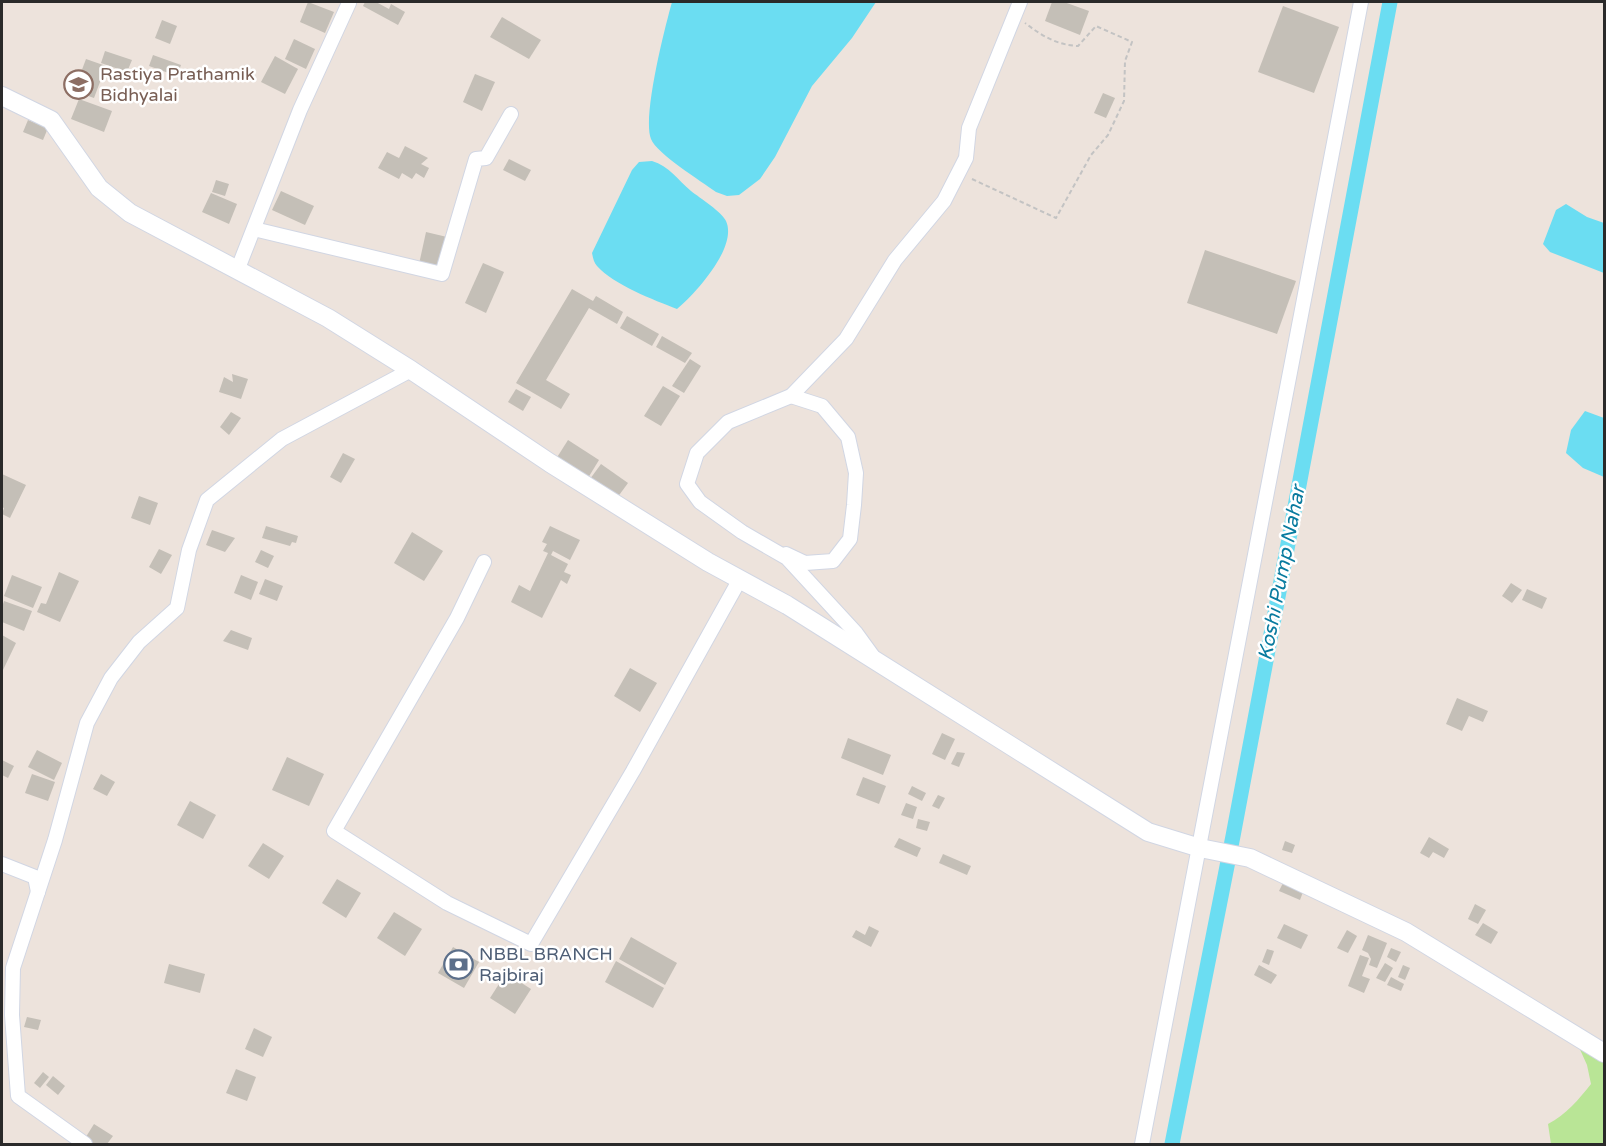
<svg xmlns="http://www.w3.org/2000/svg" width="1606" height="1146" viewBox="0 0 1606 1146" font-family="'Varela Round',sans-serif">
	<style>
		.green { fill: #b9e596 }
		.water { fill: #6bddf2 }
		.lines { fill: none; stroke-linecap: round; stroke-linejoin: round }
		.canal { stroke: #6bddf2; stroke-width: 15 }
		.building { fill: #c4bfb7 }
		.street-casing { stroke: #d1d6e3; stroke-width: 16 }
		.secondary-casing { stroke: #d1d6e3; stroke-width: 20 }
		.path { stroke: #c3c3c3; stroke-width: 2; stroke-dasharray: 4.5 3; stroke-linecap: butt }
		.street { stroke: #fff; stroke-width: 14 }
		.secondary { stroke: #fff; stroke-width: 18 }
		.labels { text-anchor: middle; stroke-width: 5; stroke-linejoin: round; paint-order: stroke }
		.education-label { font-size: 18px; fill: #785e54; stroke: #fff; text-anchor: start }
		.service-label { font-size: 18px; fill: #4e5e75; stroke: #fff; text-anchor: start }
		.water-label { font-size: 20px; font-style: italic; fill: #097b9f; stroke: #fff }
	</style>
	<rect width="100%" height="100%" fill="#ede3dc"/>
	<!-- green -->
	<path class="green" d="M1578,1045l26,12v87h-53l-3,-20c18,-9 31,-25 43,-40l-4,-19z"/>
	<!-- water -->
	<g class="water">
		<path d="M672,2h204l-24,36 -40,48 -37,71 -15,22 -21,16 -12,1 -11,-4c-15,-11 -59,-38 -65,-53 -9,-22 14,-112 21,-137z"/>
		<path d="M652,161c17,5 26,19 39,30 9,7 31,21 35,30 12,26 -31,73 -49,88 -23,-9 -63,-24 -80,-43 -3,-3 -4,-8 -5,-13l40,-83 7,-8z"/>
		<polygon points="1566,204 1587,217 1604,223 1604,273 1550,252 1543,244 1556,210"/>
		<polygon points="1585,411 1604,418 1604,477 1583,468 1566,453 1571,430"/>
	</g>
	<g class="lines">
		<!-- canal -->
		<polyline class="canal" points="1172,1144 1233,836 1390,2"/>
	</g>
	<!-- building -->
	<g class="building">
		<polygon points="308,2 334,12 325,33 300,22"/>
		<polygon points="365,2 376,2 389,9 391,4 405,12 398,25 363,6"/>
		<polygon points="1052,2 1064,2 1089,11 1080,35 1045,21"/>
		<polygon points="1283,6 1339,27 1314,93 1258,72"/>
		<polygon points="502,17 541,40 529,59 490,37"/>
		<polygon points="162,20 177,26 170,44 155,38"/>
		<polygon points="294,39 315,49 306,69 285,59"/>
		<polygon points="105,51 132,60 127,72 101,63"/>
		<polygon points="153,55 181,65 177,76 149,66"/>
		<polygon points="275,56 298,69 285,94 261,82"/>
		<polygon points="86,59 106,66 94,98 74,91"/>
		<polygon points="475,74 495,82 482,111 463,102"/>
		<polygon points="1103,93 1115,98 1106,118 1094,113"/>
		<polygon points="79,99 112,111 104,132 71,119"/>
		<polygon points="28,120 48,128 43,140 23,132"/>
		<polygon points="405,146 428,158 421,164 429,168 424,178 416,173 412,179 402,173 399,179 378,168 387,152 399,158"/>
		<polygon points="509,159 531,170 525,181 503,170"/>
		<polygon points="216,180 229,184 225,196 212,192"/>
		<polygon points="281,191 314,206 305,225 272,210"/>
		<polygon points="211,193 237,204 229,224 202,212"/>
		<polygon points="426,232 447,237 440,269 419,264"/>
		<polygon points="1205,250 1296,281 1277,334 1187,303"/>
		<polygon points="483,263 504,272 486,313 465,303"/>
		<polygon points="572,289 593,301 596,296 623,312 617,324 589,308 546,380 570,394 561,409 516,383"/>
		<polygon points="627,316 659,334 652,346 620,328"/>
		<polygon points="662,336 692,353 685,363 656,347"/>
		<polygon points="690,359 701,366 684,393 672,386"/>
		<polygon points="232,374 248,379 241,399 219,392 224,377 233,382"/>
		<polygon points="663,386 680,396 661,426 644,416"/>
		<polygon points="516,389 531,397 523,411 508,402"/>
		<polygon points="231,412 241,418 229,435 220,427"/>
		<polygon points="568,440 599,460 588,478 556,459"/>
		<polygon points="343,453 355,459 341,483 330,477"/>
		<polygon points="601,464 628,483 617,498 590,479"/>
		<polygon points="2,474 26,485 10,518 2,514 4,508 2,507"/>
		<polygon points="139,496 158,503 150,525 131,518"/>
		<polygon points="266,526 298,536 296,543 292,542 290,546 262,538"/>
		<polygon points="550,526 580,540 570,560 553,551 551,555 568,564 564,572 571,575 567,584 561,580 542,618 511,602 519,585 530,591 548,553 543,551 547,544 542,542"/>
		<polygon points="212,530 235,538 225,552 206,545"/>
		<polygon points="412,532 443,551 424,581 394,563"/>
		<polygon points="159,549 172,555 161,574 149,567"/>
		<polygon points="261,550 274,556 268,568 255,562"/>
		<polygon points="59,572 79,581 60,622 37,612 41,603 46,604"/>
		<polygon points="12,575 42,587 33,608 4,596"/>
		<polygon points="241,575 258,582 251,600 234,593"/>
		<polygon points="265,579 283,586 277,601 259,594"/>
		<polygon points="1511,583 1522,590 1512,603 1502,596"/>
		<polygon points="1527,589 1547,598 1542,609 1522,600"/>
		<polygon points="4,601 32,611 24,631 2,622 2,607"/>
		<polygon points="231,630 252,638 248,650 223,641"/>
		<polygon points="2,635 16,643 3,670 2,669"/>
		<polygon points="630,668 657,683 640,712 614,696"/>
		<polygon points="1457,698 1488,711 1483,722 1469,716 1462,731 1446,724"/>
		<polygon points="942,733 955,739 945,760 932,754"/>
		<polygon points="848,738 891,755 883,775 841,758"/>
		<polygon points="37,750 62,763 54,780 28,767"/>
		<polygon points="957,752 965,753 959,767 951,764"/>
		<polygon points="287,757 324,774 309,806 272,790"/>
		<polygon points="2,760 14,766 8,778 2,775"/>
		<polygon points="32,774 55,782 48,801 25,793"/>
		<polygon points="101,774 115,782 107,796 93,789"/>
		<polygon points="863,777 886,786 879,804 856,795"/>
		<polygon points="912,786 926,793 922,801 908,794"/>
		<polygon points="938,795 945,798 939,809 932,806"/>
		<polygon points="190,801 216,815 203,839 177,825"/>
		<polygon points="906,803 917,807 913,819 901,815"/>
		<polygon points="918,819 930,822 927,831 916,828"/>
		<polygon points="1429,837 1449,849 1444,858 1433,852 1429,858 1420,853"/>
		<polygon points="899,838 921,848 917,857 894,847"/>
		<polygon points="1285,841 1295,845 1292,853 1282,850"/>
		<polygon points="263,843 284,856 269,879 248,866"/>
		<polygon points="943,854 971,866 967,875 939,863"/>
		<polygon points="337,879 361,893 346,918 322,903"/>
		<polygon points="1283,883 1303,892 1300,900 1279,891"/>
		<polygon points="1475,904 1486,910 1478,924 1468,919"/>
		<polygon points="394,912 422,929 405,956 377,938"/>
		<polygon points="1483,923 1498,932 1491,944 1475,935"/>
		<polygon points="1284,924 1308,935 1301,949 1277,938"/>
		<polygon points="869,926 879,931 871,947 852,937 856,930 865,935"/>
		<polygon points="1347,930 1357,936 1348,953 1337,948"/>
		<polygon points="1368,935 1387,943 1377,968 1369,965 1371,959 1368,953 1362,950"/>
		<polygon points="631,937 677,963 665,985 619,959"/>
		<polygon points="453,947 479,962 464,988 438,973"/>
		<polygon points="1391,948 1401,952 1396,962 1387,957"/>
		<polygon points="1267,949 1274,951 1269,965 1262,962"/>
		<polygon points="1360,955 1369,958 1362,976 1370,979 1364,993 1348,986"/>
		<polygon points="616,961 664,988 653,1008 605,982"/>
		<polygon points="1385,963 1393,968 1385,982 1376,978"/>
		<polygon points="169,964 205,974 200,993 164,983"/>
		<polygon points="1259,965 1277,975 1271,984 1254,975"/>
		<polygon points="1403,965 1410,968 1405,980 1398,977"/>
		<polygon points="506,973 531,989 515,1014 490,998"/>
		<polygon points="1391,977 1404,984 1401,991 1387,985"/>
		<polygon points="27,1017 41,1020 38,1030 24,1027"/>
		<polygon points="254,1028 272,1037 263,1057 245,1049"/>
		<polygon points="236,1069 256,1077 247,1101 226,1093"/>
		<polygon points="43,1072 49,1077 40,1088 34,1083"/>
		<polygon points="53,1076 65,1086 58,1095 46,1085"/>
		<polygon points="94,1124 113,1136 107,1144 92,1144 84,1140"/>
	</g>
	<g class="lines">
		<defs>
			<g id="street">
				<polyline points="254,229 442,274 476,159 486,158 511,114"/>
				<polyline points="237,271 300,110 349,3"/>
				<polyline points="786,554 805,563 833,561 850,539 854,505 856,473 848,437 822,406 791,396"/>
				<polyline points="484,562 457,618 334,831 447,903 531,944 633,771 740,579"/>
				<polyline points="872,655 856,633 787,558 742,532 700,502 687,484 697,453 728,422 791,396 846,339 895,260 944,201 966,158 969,128 1020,2"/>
				<polyline points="2,864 35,877 38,892"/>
				<polyline points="85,1144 18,1096 12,1015 13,968 55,840 87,723 111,678 139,642 177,608 189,550 207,500 282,439 411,370"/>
				<polyline points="1142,1144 1361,2"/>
			</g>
			<polyline id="secondary" points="2,96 51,120 99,188 130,213 328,318 411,370 550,463 708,562 787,605 1148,832 1200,848 1250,858 1406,932 1604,1053"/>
		</defs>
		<!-- street casing -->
		<use href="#street" class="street-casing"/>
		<!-- secondary casing -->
		<use href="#secondary" class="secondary-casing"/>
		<!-- path -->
		<path class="path" d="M972,179l84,39 35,-63 17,-20 16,-34 1,-40 7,-19 -36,-16 -18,20c-21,-1 -36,-10 -53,-23"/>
		<!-- street -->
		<use href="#street" class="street"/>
		<!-- secondary -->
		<use href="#secondary" class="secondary"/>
	</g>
	<!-- icons -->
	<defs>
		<symbol id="school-ring" viewBox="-11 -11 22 22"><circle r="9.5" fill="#fff" stroke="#8d6e63" stroke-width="1.5"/><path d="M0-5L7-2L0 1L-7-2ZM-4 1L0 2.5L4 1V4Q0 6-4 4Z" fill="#8d6e63"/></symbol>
		<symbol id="bank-ring" viewBox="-11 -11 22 22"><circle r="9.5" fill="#fff" stroke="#5c6f8a" stroke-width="1.5"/><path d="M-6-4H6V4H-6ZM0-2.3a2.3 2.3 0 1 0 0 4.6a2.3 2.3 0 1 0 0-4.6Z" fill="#5c6f8a"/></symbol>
	</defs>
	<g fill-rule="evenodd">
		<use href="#school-ring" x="62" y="68" width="33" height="33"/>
		<use href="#bank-ring" x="442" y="948" width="33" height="33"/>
	</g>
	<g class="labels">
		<!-- education labels -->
		<g class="education-label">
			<text x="100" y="80">Rastiya Prathamik<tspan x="100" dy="21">Bidhyalai</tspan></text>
		</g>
		<!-- service labels -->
		<g class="service-label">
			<text x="479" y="960">NBBL BRANCH<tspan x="479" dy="21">Rajbiraj</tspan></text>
		</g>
		<!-- water labels -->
		<g class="water-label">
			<text transform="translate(1281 573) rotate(-79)" y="7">Koshi Pump Nahar</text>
		</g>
	</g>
	<!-- border -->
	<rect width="1606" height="1146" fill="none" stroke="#2a2a2a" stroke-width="6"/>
</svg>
